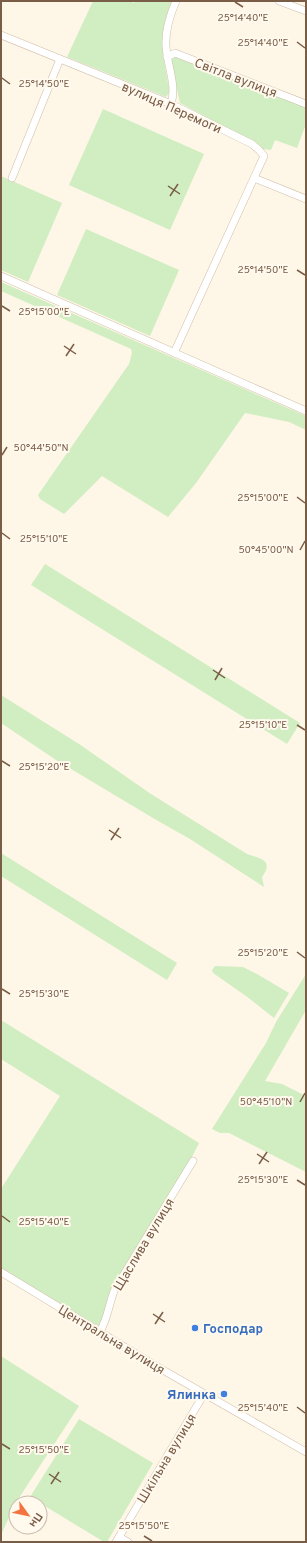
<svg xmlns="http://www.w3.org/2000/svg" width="307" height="1543" viewBox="0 0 307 1543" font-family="Overpass,sans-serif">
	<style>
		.green { fill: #d1eec2 }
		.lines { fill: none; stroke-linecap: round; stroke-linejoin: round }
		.minor-casing { stroke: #d1beaa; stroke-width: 8 }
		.minor { stroke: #fff; stroke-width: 7 }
		.ticks { fill: none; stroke: #7a5d47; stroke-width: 1.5 }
		.shop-dot { fill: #3f7fe0; stroke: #fff9ee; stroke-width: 1.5 }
		.labels { text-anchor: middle; stroke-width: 4; stroke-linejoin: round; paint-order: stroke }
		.street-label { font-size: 13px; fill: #7a5d47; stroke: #fff9ee }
		.shop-label { font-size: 13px; font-weight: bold; fill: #366cbe; stroke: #fff9ee; text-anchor: start }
		.ticks-label { font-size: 10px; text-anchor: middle; fill: #7a5d47; stroke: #fff9ee; stroke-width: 4; stroke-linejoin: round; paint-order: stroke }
	</style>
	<rect width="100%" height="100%" fill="#fef6e6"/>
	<!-- green -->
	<g class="green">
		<path d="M93,1h36l5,2 1,-2h37c-14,36 -9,55 -2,91l-4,5 -99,-40z"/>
		<polygon points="176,57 306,107 306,124 297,148 275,140 271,150 262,149 256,144 180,103 170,59"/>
		<polygon points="103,109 204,154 170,230 69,185"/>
		<polygon points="1,176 62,203 28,282 1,270"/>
		<polygon points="86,229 179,270 150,336 57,295"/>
		<polygon points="1,282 306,416 306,430 289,422 245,413 196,483 168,517 102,476 64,514 40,499 38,495 129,364 132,353 131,349 1,291"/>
		<polygon points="45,564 300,723 287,744 31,585"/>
		<path d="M1,695l78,49 72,50 96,60c14,5 27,6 15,23l2,10 -74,-48 -32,-18 -102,-61 -55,-37z"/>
		<polygon points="1,853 177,963 167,980 1,876"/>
		<polygon points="215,966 243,967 257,974 289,993 274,1018 246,996 213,973 212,970"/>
		<polygon points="306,974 306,1010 265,1081 282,1084 306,1096 306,1172 229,1133 220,1133 212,1129 266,1043 276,1022"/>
		<polygon points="1,1020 199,1143 188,1165 130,1261 102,1323 98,1326 1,1268 1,1189 60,1096 1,1059"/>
		<polygon points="1,1356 79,1406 15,1504 1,1535"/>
		<polygon points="79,1419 153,1463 107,1542 104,1542 30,1497"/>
	</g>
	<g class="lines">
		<defs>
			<g id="minor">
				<polyline points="279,1 306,11"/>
				<polyline points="1,35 171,104 252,144 259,150 264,156 174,353"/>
				<polyline points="167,57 175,53 306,104"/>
				<path d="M171,104c6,-19 -4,-39 -5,-58 -1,-15 4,-31 10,-45"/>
				<polyline points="12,178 60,59"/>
				<polyline points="254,178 306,199"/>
				<polyline points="1,276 306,411"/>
				<polyline points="1,1272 156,1366 306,1452"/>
				<path d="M100,1331c8,-12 9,-29 15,-42l78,-128"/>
				<polyline points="119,1537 128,1542"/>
				<polyline points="116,1542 204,1394"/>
			</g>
		</defs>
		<!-- minor casing -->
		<use href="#minor" class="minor-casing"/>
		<!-- minor -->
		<use href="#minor" class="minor"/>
	</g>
	<!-- ticks -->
	<path class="ticks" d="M235,2l8,5M297,42l8,6M2,78l8,6M168,186l12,8M170,196l8,-12M297,270l8,5M2,306l8,5M64,346l12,8M66,356l8,-12M2,455l5,-8M297,497l8,6M2,533l8,6M300,550l5,-9M213,670l12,8M215,680l7,-12M297,725l8,5M2,761l8,5M109,830l12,8M111,840l8,-12M297,952l8,6M2,989l8,5M300,1102l5,-9M257,1154l12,8M259,1164l8,-12M297,1180l8,5M2,1216l8,6M153,1314l12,8M155,1324l8,-12M297,1407l8,6M2,1444l8,5M49,1474l12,8M51,1484l8,-12M144,1536l8,5"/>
	<!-- markers -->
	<g class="shop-dot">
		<circle cx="195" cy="1328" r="4"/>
		<circle cx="224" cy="1394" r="4"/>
	</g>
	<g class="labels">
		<!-- street labels -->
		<g class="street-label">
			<text transform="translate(236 77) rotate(21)" y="5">Світла вулиця</text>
			<text transform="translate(172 107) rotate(24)" y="5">вулиця Перемоги</text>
			<text transform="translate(143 1244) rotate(-59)" y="5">Щаслива вулиця</text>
			<text transform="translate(112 1339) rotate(31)" y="5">Центральна вулиця</text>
			<text transform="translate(166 1458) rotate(-59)" y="5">Шкільна вулиця</text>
		</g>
		<!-- shop labels -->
		<g class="shop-label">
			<text x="203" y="1333">Господар</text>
			<text x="216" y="1399" text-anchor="end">Ялинка</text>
		</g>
	</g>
	<g class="ticks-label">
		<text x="243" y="21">25°14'40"E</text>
		<text x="263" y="46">25°14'40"E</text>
		<text x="44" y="87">25°14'50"E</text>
		<text x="263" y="273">25°14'50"E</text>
		<text x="44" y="315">25°15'00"E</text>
		<text x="41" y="451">50°44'50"N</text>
		<text x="263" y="501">25°15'00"E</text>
		<text x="44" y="542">25°15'10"E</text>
		<text x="266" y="553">50°45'00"N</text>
		<text x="263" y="728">25°15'10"E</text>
		<text x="44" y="770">25°15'20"E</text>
		<text x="263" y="956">25°15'20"E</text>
		<text x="44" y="997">25°15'30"E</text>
		<text x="266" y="1105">50°45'10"N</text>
		<text x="263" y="1183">25°15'30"E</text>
		<text x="44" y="1225">25°15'40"E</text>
		<text x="263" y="1411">25°15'40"E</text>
		<text x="44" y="1453">25°15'50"E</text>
		<text x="144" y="1529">25°15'50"E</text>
	</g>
	<!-- border -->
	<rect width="307" height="1543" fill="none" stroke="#7a5d47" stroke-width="4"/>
	<!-- north arrow -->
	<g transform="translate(28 1515) rotate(123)"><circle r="19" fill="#fff9ee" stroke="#cabbab"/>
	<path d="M0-3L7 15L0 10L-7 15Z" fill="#f37440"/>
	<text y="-6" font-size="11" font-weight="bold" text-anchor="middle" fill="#7a5d47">Пн</text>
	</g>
</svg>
